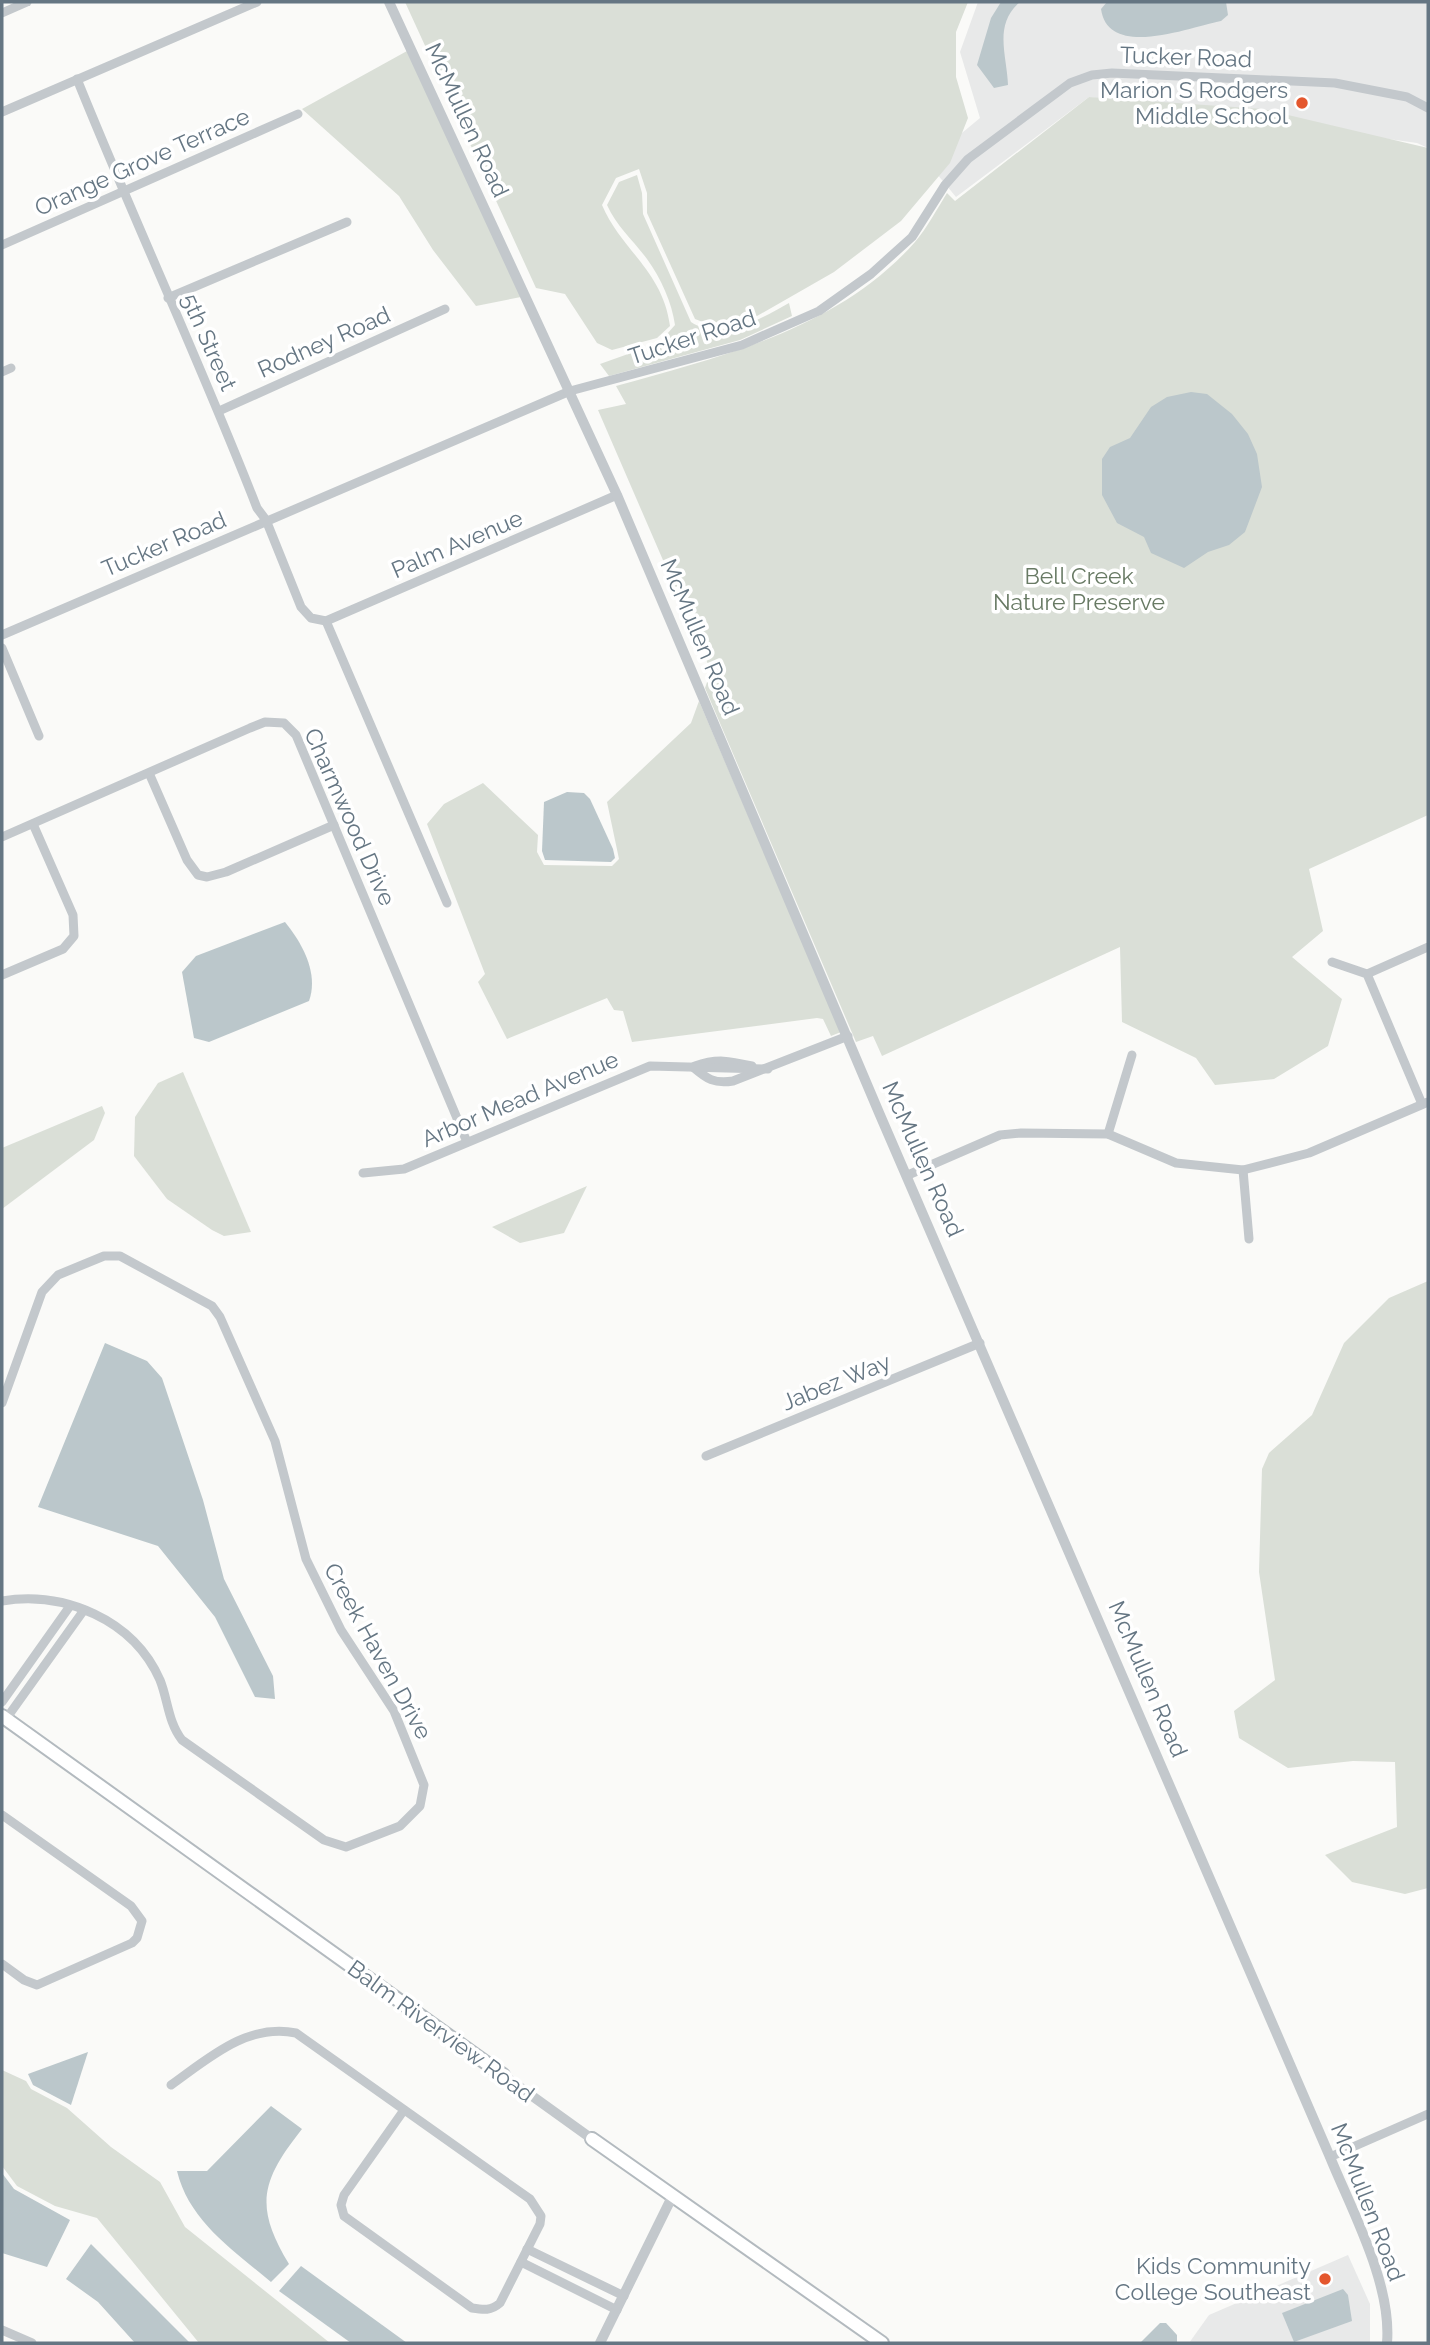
<svg xmlns="http://www.w3.org/2000/svg" width="1430" height="2345" viewBox="0 0 1430 2345" font-family="Raleway,sans-serif">
	<style>
		.built { fill: #e8e9e9 }
		.green { fill: #dadfd7 }
		.water { fill: #bbc7cb }
		.lines { fill: none; stroke-linecap: round; stroke-linejoin: round }
		.secondary-casing { stroke: #b3babf; stroke-width: 16 }
		.minor { stroke: #c3c8cc; stroke-width: 9 }
		.tertiary { stroke: #c3c8cc; stroke-width: 10 }
		.secondary { stroke: #fff; stroke-width: 12 }
		.poi-dot { fill: #e4572e; stroke: #fff; stroke-width: 2.5 }
		.labels { text-anchor: middle; stroke-width: 7; stroke-linejoin: round; paint-order: stroke }
		.street-label { font-size: 23px; fill: #657683; stroke: #fff }
		.poi-label { font-size: 23px; fill: #657683; stroke: #fff; text-anchor: end }
		.park-label { font-size: 23px; fill: #687a64; stroke: #fff }
	</style>
	<rect width="100%" height="100%" fill="#fafaf8"/>
	<!-- built -->
	<g class="built">
		<polygon points="978,2 1428,2 1428,148 1417,143 1089,97 956,197 927,162 980,118 960,52"/>
		<polygon points="1348,2255 1370,2304 1370,2343 1189,2343 1209,2315"/>
	</g>
	<!-- green -->
	<g class="green">
		<path d="M405,2h563l-12,30v45l12,41 -18,45 -49,58 -67,51 -77,44 -44,10 -18,-7 -48,-106v-20l-8,-24 -23,9 -14,27c19,45 61,66 68,121l-13,12 -45,12 -15,-7 -32,-49 -29,-6z"/>
		<polygon points="407,51 521,297 476,306 433,250 399,196 302,109"/>
		<path d="M1089,97l174,12 165,39v667l-119,54 14,62 -31,26 50,42 -14,47 -54,33 -59,6 -19,-27 -74,-36 -2,-75 -238,109 -9,-20 -17,6 -151,-354 6,-17 -113,-261 28,-6 -10,-18c107,-30 222,-57 299,-144 12,-14 22,-33 32,-49l8,8z"/>
		<path d="M637,175l5,18 1,21 48,108c30,20 70,-3 98,-19l3,13 -52,24 -131,36 -9,-12 59,-21 16,-18c-3,-22 -14,-47 -28,-66 -14,-19 -30,-32 -40,-54l12,-23z"/>
		<polygon points="699,701 841,1032 831,1036 823,1019 817,1018 632,1042 623,1011 614,1010 607,998 507,1039 478,982 485,974 427,824 444,804 483,783 538,835 537,852 544,865 612,866 619,859 607,802 691,723"/>
		<polygon points="183,1072 251,1232 224,1236 212,1230 167,1199 134,1156 135,1117 158,1083"/>
		<polygon points="102,1106 105,1113 94,1140 2,1209 2,1148"/>
		<polygon points="587,1186 564,1233 520,1243 492,1227"/>
		<polygon points="1428,1281 1428,1888 1405,1894 1352,1882 1325,1855 1397,1827 1395,1762 1353,1761 1288,1768 1239,1738 1234,1711 1275,1680 1259,1572 1262,1469 1269,1453 1312,1415 1344,1343 1389,1298"/>
		<polygon points="2,2070 26,2081 31,2089 67,2108 111,2147 160,2182 185,2227 330,2343 199,2343 97,2218 55,2206 17,2186 2,2166"/>
	</g>
	<!-- water -->
	<g class="water">
		<path d="M1001,2h19c-27,23 -13,53 -12,83l-14,3 -17,-23 14,-47z"/>
		<path d="M1107,2h119l2,13 -7,6c-31,6 -113,39 -120,-12z"/>
		<polygon points="1191,392 1207,394 1232,414 1248,434 1257,454 1262,487 1245,532 1229,545 1208,552 1184,568 1151,553 1144,537 1117,523 1102,495 1102,459 1110,447 1130,438 1151,407 1167,397"/>
		<polygon points="567,792 584,793 590,799 613,849 615,858 611,862 545,860 542,851 544,802"/>
		<path d="M285,922c17,21 34,51 24,79l-100,41 -15,-4 -12,-66 14,-16z"/>
		<polygon points="105,1343 147,1361 162,1378 203,1500 224,1579 273,1676 275,1699 255,1697 215,1617 158,1546 38,1507"/>
		<polygon points="88,2052 71,2105 33,2085 28,2074"/>
		<path d="M271,2106l31,23c-41,52 -48,77 -13,135l-18,18c-38,-32 -82,-61 -94,-111h30z"/>
		<polygon points="2,2173 14,2189 70,2220 47,2267 2,2253"/>
		<polygon points="91,2244 190,2343 135,2343 98,2302 66,2279"/>
		<polygon points="301,2266 407,2343 351,2343 279,2291"/>
		<polygon points="1343,2289 1348,2295 1352,2321 1294,2342 1282,2313"/>
		<polygon points="1160,2323 1166,2323 1177,2335 1177,2342 1140,2343"/>
	</g>
	<g class="lines">
		<defs>
			<g id="secondary">
				<polyline points="2,1716 503,2075"/>
				<polyline points="592,2139 882,2343"/>
			</g>
		</defs>
		<!-- secondary casing -->
		<use href="#secondary" class="secondary-casing"/>
		<!-- minor -->
		<g class="minor">
			<polyline points="2,13 27,2"/>
			<path d="M77,79c58,144 124,285 180,429l9,12 35,87 10,11 15,3 291,-126"/>
			<polyline points="2,112 257,2"/>
			<polyline points="2,245 298,114"/>
			<polyline points="168,298 347,222"/>
			<polyline points="2,372 11,368"/>
			<polyline points="219,411 445,309"/>
			<polyline points="326,621 447,903"/>
			<polyline points="2,635 570,391 742,345 819,311 871,274 912,237 945,185 968,159 1070,83 1092,75 1112,73 1335,83 1407,97 1428,108"/>
			<polyline points="2,648 39,736"/>
			<polyline points="149,773 187,860 198,875 207,877 226,872 334,825"/>
			<polyline points="2,837 250,728 265,722 284,723 296,735 467,1142"/>
			<polyline points="1332,962 1367,974 1422,1104"/>
			<polyline points="1367,974 1428,947"/>
			<polyline points="2,975 63,949 74,936 73,915 33,824"/>
			<path d="M695,1066c22,-8 35,-5 57,0"/>
			<path d="M693,1067c14,12 21,17 40,14l115,-45"/>
			<polyline points="1108,1134 1132,1055"/>
			<polyline points="1243,1170 1249,1239"/>
			<polyline points="363,1173 404,1169 650,1066 768,1069"/>
			<polyline points="908,1175 1000,1135 1021,1133 1108,1134 1176,1163 1243,1170 1309,1153 1428,1102"/>
			<path d="M2,1403l40,-111 16,-17 46,-19h16l92,50 8,11 55,124 31,118 35,71 53,81 30,74 -4,21 -20,20 -54,21 -22,-7 -142,-100c-14,-18 -14,-40 -22,-60 -27,-61 -96,-89 -158,-79"/>
			<polyline points="706,1456 980,1343"/>
			<polyline points="2,1702 70,1606"/>
			<polyline points="6,1719 84,1610"/>
			<polyline points="2,1815 131,1906 142,1921 137,1938 132,1943 37,1985 24,1980 2,1964"/>
			<path d="M171,2085c38,-27 76,-62 125,-52l234,166 11,17 -1,8 -40,79c-9,8 -16,7 -28,5l-128,-92 -3,-11 3,-10 60,-85"/>
			<polyline points="1330,2157 1428,2114"/>
			<polyline points="527,2249 624,2296"/>
			<polyline points="521,2262 617,2310"/>
			<polyline points="2,2330 32,2343"/>
		</g>
		<!-- tertiary -->
		<g class="tertiary">
			<path d="M389,2l228,493 263,620 450,1042c22,54 62,127 57,186"/>
			<polyline points="503,2075 592,2139"/>
			<polyline points="600,2343 672,2197"/>
		</g>
		<!-- secondary -->
		<use href="#secondary" class="secondary"/>
	</g>
	<!-- markers -->
	<g class="poi-dot">
		<circle cx="1302" cy="103" r="7"/>
		<circle cx="1325" cy="2279" r="7"/>
	</g>
	<g class="labels">
		<!-- street labels -->
		<g class="street-label">
			<text transform="translate(1186 57) rotate(2)" y="8">Tucker Road</text>
			<text transform="translate(467 120) rotate(65)" y="8">McMullen Road</text>
			<text transform="translate(142 162) rotate(-24)" y="8">Orange Grove Terrace</text>
			<text transform="translate(692 337) rotate(-18)" y="8">Tucker Road</text>
			<text transform="translate(209 342) rotate(66)" y="8">5th Street</text>
			<text transform="translate(324 342) rotate(-24)" y="8">Rodney Road</text>
			<text transform="translate(164 544) rotate(-23)" y="8">Tucker Road</text>
			<text transform="translate(457 544) rotate(-23)" y="8">Palm Avenue</text>
			<text transform="translate(700 637) rotate(67)" y="8">McMullen Road</text>
			<text transform="translate(350 817) rotate(66)" y="8">Charmwood Drive</text>
			<text transform="translate(520 1099) rotate(-23)" y="8">Arbor Mead Avenue</text>
			<text transform="translate(923 1159) rotate(66)" y="8">McMullen Road</text>
			<text transform="translate(836 1382) rotate(-22)" y="8">Jabez Way</text>
			<text transform="translate(378 1651) rotate(61)" y="8">Creek Haven Drive</text>
			<text transform="translate(1148 1679) rotate(67)" y="8">McMullen Road</text>
			<text transform="translate(441 2031) rotate(36)" y="8">Balm Riverview Road</text>
			<text transform="translate(1368 2202) rotate(69)" y="8">McMullen Road</text>
		</g>
		<!-- poi labels -->
		<g class="poi-label">
			<text x="1288" y="98">Marion S Rodgers<tspan x="1288" dy="26">Middle School</tspan></text>
			<text x="1311" y="2274">Kids Community<tspan x="1311" dy="26">College Southeast</tspan></text>
		</g>
		<!-- park labels -->
		<g class="park-label">
			<text x="1079" y="584">Bell Creek<tspan x="1079" dy="26">Nature Preserve</tspan></text>
		</g>
	</g>
	<!-- border -->
	<rect width="1430" height="2345" fill="none" stroke="#657683" stroke-width="7"/>
</svg>
